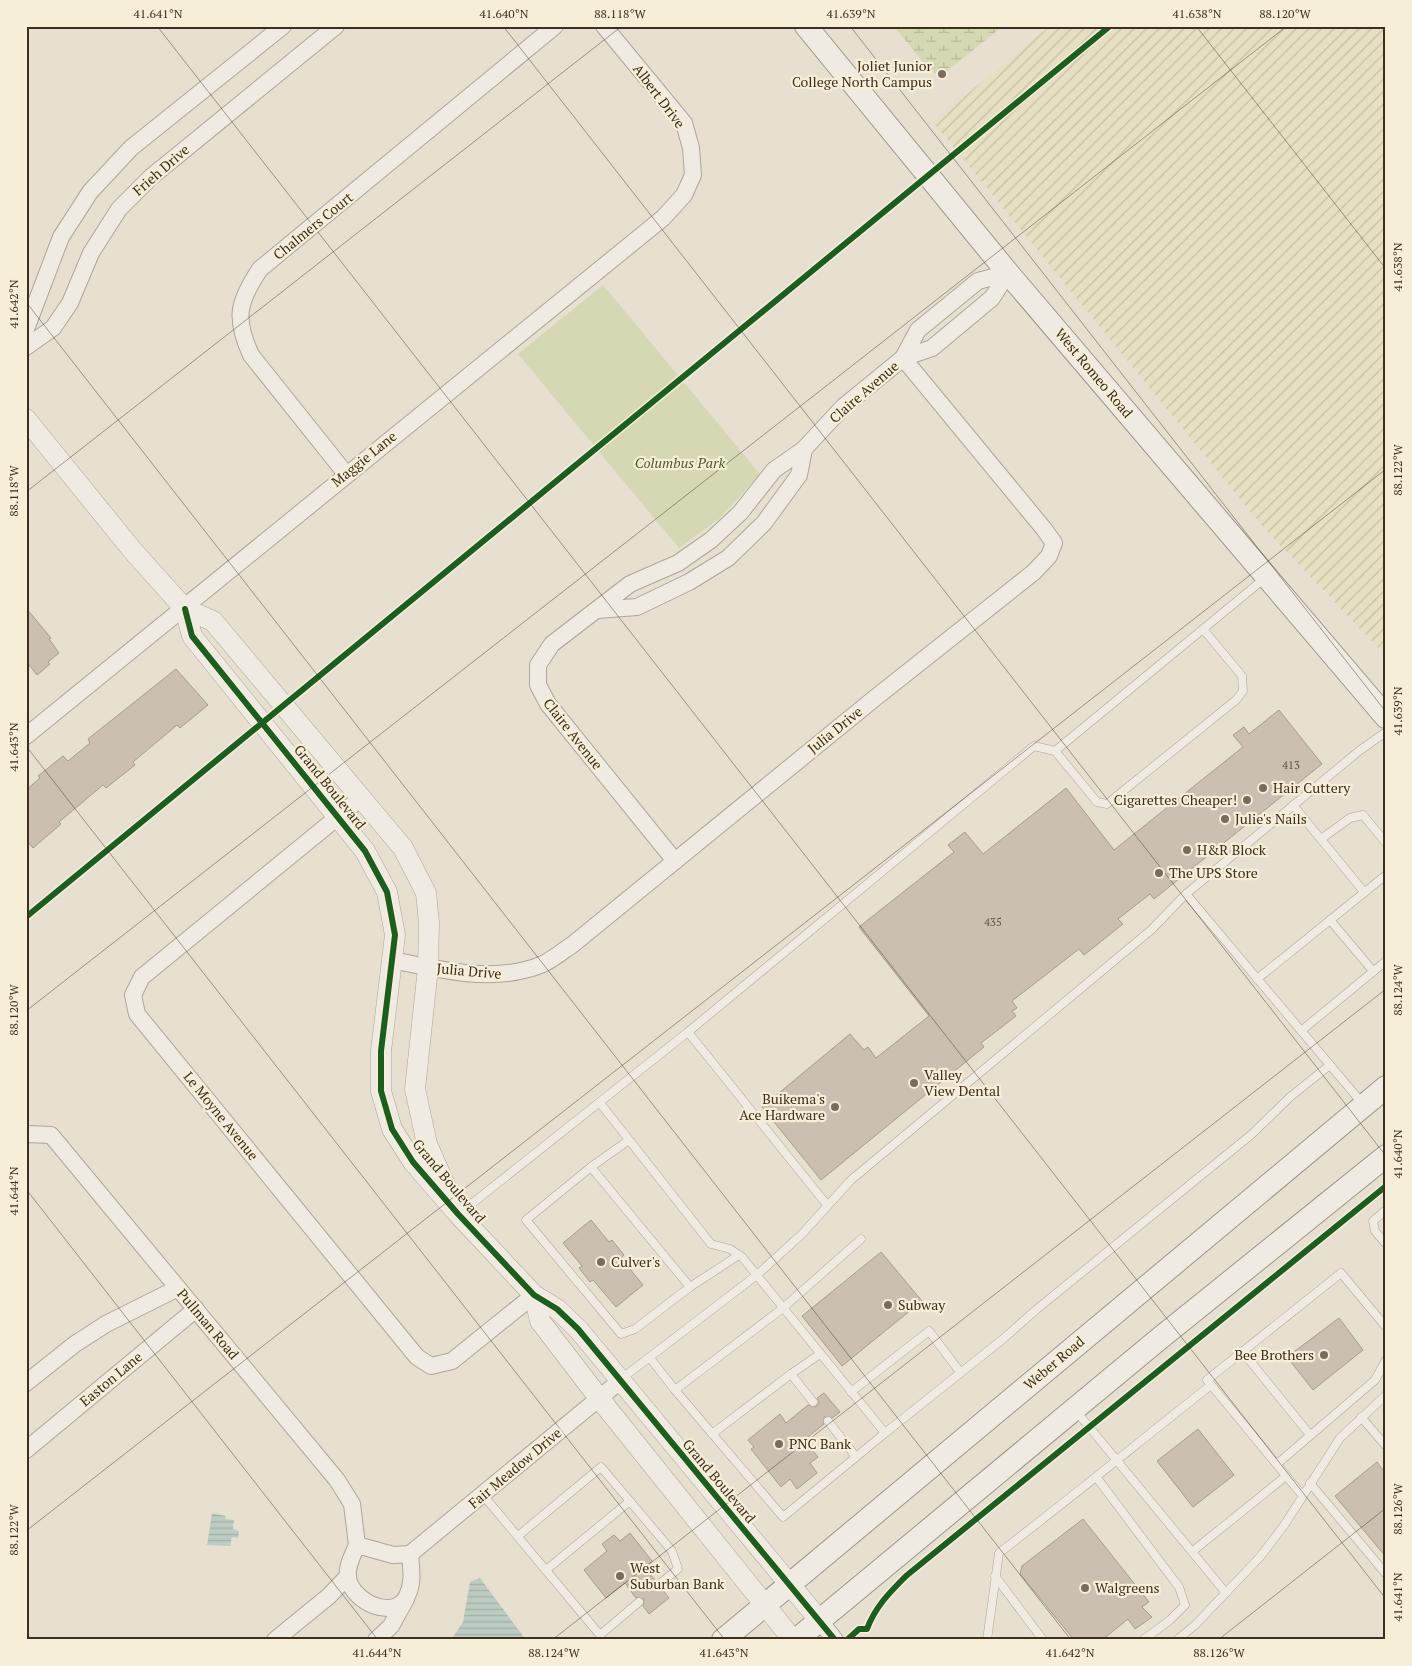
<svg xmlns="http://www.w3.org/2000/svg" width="1412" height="1666" viewBox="0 0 1412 1666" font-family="'PT Serif',serif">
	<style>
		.farmland { fill: url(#farmland-furrows) }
		.wetland { fill: url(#wetland-marsh) }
		.green { fill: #d6d7b3 }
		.water { fill: url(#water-rules) }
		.building { fill: #cbbfb2; stroke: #a89c90 }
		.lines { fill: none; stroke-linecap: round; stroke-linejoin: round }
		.service-casing { stroke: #ada599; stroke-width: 9 }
		.minor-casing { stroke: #ada599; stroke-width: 18 }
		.tertiary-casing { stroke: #ada599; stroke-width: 21 }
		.secondary-casing { stroke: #9c958a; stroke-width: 24 }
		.service { stroke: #efebe3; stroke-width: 8 }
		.minor { stroke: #efebe3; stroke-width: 16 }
		.tertiary { stroke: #efebe3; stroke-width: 20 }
		.secondary { stroke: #efebe3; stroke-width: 22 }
		.cycleway-casing { stroke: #f7eed8; stroke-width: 9 }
		.cycleway { stroke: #1b5e20; stroke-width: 6 }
		.ticks { fill: none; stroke: #3d2e20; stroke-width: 1; stroke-opacity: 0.45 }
		.poi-dot { fill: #786c5e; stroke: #f7eed8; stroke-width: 2 }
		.labels { text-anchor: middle; stroke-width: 4.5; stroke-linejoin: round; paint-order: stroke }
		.number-label { font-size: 11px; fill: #605244 }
		.poi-label { font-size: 14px; fill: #3d2e20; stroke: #f7eed8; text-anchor: start }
		.street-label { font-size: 14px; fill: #3d2e20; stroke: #f7eed8 }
		.park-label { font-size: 14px; font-style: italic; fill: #4d5a26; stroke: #f7eed8 }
		.neatline { fill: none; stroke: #3d2e20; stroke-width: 2 }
		.ticks-label { font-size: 12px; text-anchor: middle; fill: #3d2e20 }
	</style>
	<defs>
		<pattern id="farmland-furrows" width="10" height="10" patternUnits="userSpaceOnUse" patternTransform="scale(1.25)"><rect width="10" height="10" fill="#e6dfc2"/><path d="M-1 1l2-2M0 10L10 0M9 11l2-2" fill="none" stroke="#c6c0a6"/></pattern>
		<pattern id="wetland-marsh" width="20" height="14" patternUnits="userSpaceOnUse" patternTransform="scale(1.25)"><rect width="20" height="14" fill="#d6d7b3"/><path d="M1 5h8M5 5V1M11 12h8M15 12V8" fill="none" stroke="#b9b99a"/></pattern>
		<pattern id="water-rules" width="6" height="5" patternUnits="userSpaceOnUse" patternTransform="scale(1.25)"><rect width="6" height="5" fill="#bcccc2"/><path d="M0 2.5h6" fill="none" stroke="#a2b0a6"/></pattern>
	</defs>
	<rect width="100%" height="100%" fill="#e7e0d1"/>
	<!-- farmland -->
	<polygon class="farmland" points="1050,26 1386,26 1386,656 1263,527 933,122"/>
	<!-- wetland -->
	<polygon class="wetland" points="894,26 1003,26 941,76 930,71"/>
	<!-- green -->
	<polygon class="green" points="603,285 760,474 719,519 679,548 518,354"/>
	<!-- water -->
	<g class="water">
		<polygon points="212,1513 226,1516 225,1519 234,1520 233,1529 239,1531 238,1538 232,1537 230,1546 207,1545"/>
		<polygon points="480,1578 526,1640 451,1640 463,1622 470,1582"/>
	</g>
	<!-- building -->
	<g class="building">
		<polygon points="26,608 51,638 49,639 59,653 48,662 50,664 37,675 26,661"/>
		<polygon points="176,669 208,705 180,728 177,725 133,762 135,765 106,788 103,785 59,822 61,824 33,848 26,840 26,790 40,778 38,776 63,756 68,761 90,743 88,739"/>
		<polygon points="1279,710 1322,764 1154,899 1150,894 1118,919 1123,924 1084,955 1079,949 1012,1001 1017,1008 1012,1011 1016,1016 981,1043 984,1047 821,1180 762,1107 850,1034 864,1050 868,1047 876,1058 929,1016 859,927 954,852 948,845 965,832 983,854 1066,788 1114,850 1243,747 1233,735 1244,727 1249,734"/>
		<polygon points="591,1220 609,1242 612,1240 624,1255 621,1258 643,1285 616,1307 593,1280 590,1282 579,1268 582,1266 563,1243"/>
		<polygon points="881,1252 922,1301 842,1366 802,1316"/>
		<polygon points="1339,1318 1363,1350 1313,1390 1287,1357"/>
		<polygon points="824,1393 840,1412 832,1418 824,1417 824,1424 804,1440 818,1457 810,1463 817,1473 797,1489 790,1479 781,1487 751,1449 754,1447 748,1440 780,1414 786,1423 808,1405 816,1407 819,1402 817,1398"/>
		<polygon points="1198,1429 1234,1475 1193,1507 1157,1461"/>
		<polygon points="1377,1462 1386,1474 1386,1557 1335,1496"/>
		<polygon points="1083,1519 1149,1602 1142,1607 1152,1617 1135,1629 1128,1619 1102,1640 1074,1640 1020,1574 1022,1566"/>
		<polygon points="630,1533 652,1561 645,1568 655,1580 653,1588 656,1590 662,1589 669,1598 649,1614 643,1606 644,1599 636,1598 625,1583 606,1598 584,1570 607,1551 602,1544 614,1535 620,1541"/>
	</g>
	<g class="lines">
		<defs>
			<g id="service">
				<polyline points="1055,751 1265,578"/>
				<polyline points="1293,805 1364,892"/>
				<polyline points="1321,839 1350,818 1363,815 1386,843"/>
				<polyline points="1186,894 1362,1103"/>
				<polyline points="1330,920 1373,971"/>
				<polyline points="1257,979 1386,875"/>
				<polyline points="1301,1031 1386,961"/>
				<polyline points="688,1032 1034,746 1055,751 1097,802 1107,804 1236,700 1243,691 1242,676 1203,629"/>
				<polyline points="600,1103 711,1244 730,1249 742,1257 885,1433 1003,1339 1037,1309 1252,1134 1290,1097 1330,1065"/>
				<polyline points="629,1140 591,1167 526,1220 621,1334 635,1329 690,1287 739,1255"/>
				<polyline points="591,1167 690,1287"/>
				<polyline points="1386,1210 1373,1221 1375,1231 1386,1244"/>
				<polyline points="460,1213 688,1032 827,1205"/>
				<polyline points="1242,1351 1310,1435"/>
				<polyline points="650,1358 675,1390"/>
				<polyline points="621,1379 757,1275 802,1234 851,1180 1151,930 1186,894 1359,751 1386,732"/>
				<polyline points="851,1392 929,1331 960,1372"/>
				<polyline points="813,1402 791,1374 820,1354"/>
				<polyline points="1076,1411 1226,1593"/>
				<polyline points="1361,1417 1386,1446"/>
				<polyline points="828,1421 856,1457 783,1517 675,1390 783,1308 861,1239"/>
				<polyline points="712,1434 791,1374"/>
				<polyline points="856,1457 885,1433"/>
				<polyline points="1277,1464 1375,1380 1386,1360"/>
				<polyline points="1097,1478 1179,1587 1185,1605 1170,1620 1143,1640"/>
				<polyline points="1310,1483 1386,1574"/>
				<polyline points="483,1495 600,1635 639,1602"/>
				<polyline points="1302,1495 1207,1380 1341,1273 1386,1327"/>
				<polyline points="518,1536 601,1467 672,1551 678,1569 658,1585"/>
				<polyline points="1193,1551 1286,1476"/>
				<polyline points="546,1570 630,1501"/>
				<polyline points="995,1576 1043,1640"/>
				<path d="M987,1640l12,-87c72,-55 141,-112 212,-168"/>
				<polyline points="1177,1640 1195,1625 1260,1557 1285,1524 1340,1438 1386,1395"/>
			</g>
			<g id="minor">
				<polyline points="26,329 61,237 90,192 131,148 283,26"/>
				<polyline points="26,347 53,328 70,303 91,253 119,209 151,177 336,26"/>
				<polyline points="903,358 918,330 978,281 1008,273"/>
				<path d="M346,474l-95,-119c-17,-37 -13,-53 9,-86l295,-243"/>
				<polyline points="597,610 637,607 689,582 728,558 764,523 799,475 804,449"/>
				<polyline points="26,736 663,218 684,195 693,175 691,148 684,123 604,26"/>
				<polyline points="361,798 142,977 133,995 137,1014 417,1357 431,1366 452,1361 534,1295"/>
				<polyline points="675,861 548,704 538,685 538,665 552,644 630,584 678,563 711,540 740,513 774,470 804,449 843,407 903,358 932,348 992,298 1008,273"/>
				<path d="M392,960c49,10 104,24 151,4 10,-5 20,-13 29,-19l303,-247 159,-126 15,-16 5,-13 -10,-14 -141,-171"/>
				<polyline points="26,1134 51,1135 337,1480 352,1504 357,1545"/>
				<polyline points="26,1383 75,1344 106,1324 178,1288"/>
				<polyline points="26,1450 196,1309"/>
				<path d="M357,1545l36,10 17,-1c1,14 4,28 -3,42 -12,25 -54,7 -59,-18 -2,-12 5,-23 9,-33z"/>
				<polyline points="410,1554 620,1381"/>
				<polyline points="820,1621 835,1640"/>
				<polyline points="275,1640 329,1596 348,1576"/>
				<polyline points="376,1640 391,1626 406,1599"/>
			</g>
			<g id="tertiary">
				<polyline points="26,419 133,551 185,609 213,621 403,848 426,893 429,923 428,968 415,1089 427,1144 449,1194"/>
				<polyline points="185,609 192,636 365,851 387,892 395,935 381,1051 381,1091 392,1129 413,1162 458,1214 534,1295 557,1309 578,1329 820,1621"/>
				<polyline points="534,1295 540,1321 599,1398 793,1640"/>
			</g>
			<g id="secondary">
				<polyline points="806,26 1008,273 1386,717"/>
				<polyline points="723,1640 1386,1087"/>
				<polyline points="796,1640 1159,1339 1386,1156"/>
			</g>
		</defs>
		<!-- service casing -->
		<use href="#service" class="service-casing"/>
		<!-- minor casing -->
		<use href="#minor" class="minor-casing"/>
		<!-- tertiary casing -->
		<use href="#tertiary" class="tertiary-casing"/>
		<!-- secondary casing -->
		<use href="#secondary" class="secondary-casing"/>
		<!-- service -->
		<use href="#service" class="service"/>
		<!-- minor -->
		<use href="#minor" class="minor"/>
		<!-- tertiary -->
		<use href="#tertiary" class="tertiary"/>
		<!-- secondary -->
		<use href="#secondary" class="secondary"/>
		<defs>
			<g id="cycleway">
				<polyline points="185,609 192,636 365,851 387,892 395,935 381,1051 381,1091 392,1129 413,1162 458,1214 534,1295 557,1309 578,1329 835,1640"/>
				<polyline points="26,917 1110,26"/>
				<path d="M847,1640l12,-11h8c8,-22 23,-37 39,-53l480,-390"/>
			</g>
		</defs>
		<!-- cycleway casing -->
		<use href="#cycleway" class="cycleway-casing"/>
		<!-- cycleway -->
		<use href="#cycleway" class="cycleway"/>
	</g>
	<!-- ticks -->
	<path class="ticks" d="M157,26l1229,1573M503,26l883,1130M850,26l536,686M1196,26l190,243M26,302l1045,1338M26,492l596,-466M26,746l699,894M26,1011l1261,-985M26,1189l352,451M26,1531l1360,-1062M26,1633l6,7M552,1640l834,-651M1218,1640l168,-132"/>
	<!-- markers -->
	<g class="poi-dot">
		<circle cx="942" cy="74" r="5"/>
		<circle cx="1263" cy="788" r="5"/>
		<circle cx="1247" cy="800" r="5"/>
		<circle cx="1225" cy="819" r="5"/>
		<circle cx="1187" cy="850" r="5"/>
		<circle cx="1159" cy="873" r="5"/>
		<circle cx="914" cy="1083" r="5"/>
		<circle cx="835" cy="1107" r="5"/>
		<circle cx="601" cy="1262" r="5"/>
		<circle cx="888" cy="1305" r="5"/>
		<circle cx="1324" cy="1355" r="5"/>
		<circle cx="779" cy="1444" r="5"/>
		<circle cx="620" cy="1576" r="5"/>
		<circle cx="1085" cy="1588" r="5"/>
	</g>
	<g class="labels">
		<!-- number labels -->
		<g class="number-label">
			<text x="1291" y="769">413</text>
			<text x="993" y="926">435</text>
		</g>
		<!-- poi labels -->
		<g class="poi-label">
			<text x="932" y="71" text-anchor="end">Joliet Junior<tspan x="932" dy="16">College North Campus</tspan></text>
			<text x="1273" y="793">Hair Cuttery</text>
			<text x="1237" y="805" text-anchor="end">Cigarettes Cheaper!</text>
			<text x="1235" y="824">Julie's Nails</text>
			<text x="1197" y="855">H&amp;R Block</text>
			<text x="1169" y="878">The UPS Store</text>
			<text x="924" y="1080">Valley<tspan x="924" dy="16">View Dental</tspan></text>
			<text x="825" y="1104" text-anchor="end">Buikema's<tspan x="825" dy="16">Ace Hardware</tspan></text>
			<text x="611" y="1267">Culver's</text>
			<text x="898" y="1310">Subway</text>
			<text x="1314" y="1360" text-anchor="end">Bee Brothers</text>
			<text x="789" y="1449">PNC Bank</text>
			<text x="630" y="1573">West<tspan x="630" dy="16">Suburban Bank</tspan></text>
			<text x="1095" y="1593">Walgreens</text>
		</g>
		<!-- street labels -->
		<g class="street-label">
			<text transform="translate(659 96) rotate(53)" y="5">Albert Drive</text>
			<text transform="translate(161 170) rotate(-41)" y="5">Frieh Drive</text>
			<text transform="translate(313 226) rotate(-39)" y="5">Chalmers Court</text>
			<text transform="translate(1094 373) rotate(50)" y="5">West Romeo Road</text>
			<text transform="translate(864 392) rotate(-41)" y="5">Claire Avenue</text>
			<text transform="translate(364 459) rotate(-39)" y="5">Maggie Lane</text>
			<text transform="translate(835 730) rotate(-39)" y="5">Julia Drive</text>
			<text transform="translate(573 734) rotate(52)" y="5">Claire Avenue</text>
			<text transform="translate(330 787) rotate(51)" y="5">Grand Boulevard</text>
			<text transform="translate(469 971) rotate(5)" y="5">Julia Drive</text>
			<text transform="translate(221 1116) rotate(51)" y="5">Le Moyne Avenue</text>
			<text transform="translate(449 1181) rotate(50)" y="5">Grand Boulevard</text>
			<text transform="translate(208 1324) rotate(50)" y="5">Pullman Road</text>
			<text transform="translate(1054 1363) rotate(-40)" y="5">Weber Road</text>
			<text transform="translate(111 1379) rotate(-40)" y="5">Easton Lane</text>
			<text transform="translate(515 1468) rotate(-40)" y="5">Fair Meadow Drive</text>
			<text transform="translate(719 1481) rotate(50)" y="5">Grand Boulevard</text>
		</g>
		<!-- park labels -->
		<g class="park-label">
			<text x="680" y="468">Columbus Park</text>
		</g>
	</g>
	<!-- border -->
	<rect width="1412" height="1666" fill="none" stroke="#f7eed8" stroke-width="55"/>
	<rect x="28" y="28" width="1356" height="1610" class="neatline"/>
	<g class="ticks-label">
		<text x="158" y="18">41.641°N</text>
		<text x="504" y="18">41.640°N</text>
		<text x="620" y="18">88.118°W</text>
		<text x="851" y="18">41.639°N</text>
		<text x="1197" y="18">41.638°N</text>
		<text x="1285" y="18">88.120°W</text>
		<text transform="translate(1398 267) rotate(-90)" y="4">41.638°N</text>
		<text transform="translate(14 304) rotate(-90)" y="4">41.642°N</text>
		<text transform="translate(1398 470) rotate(-90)" y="4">88.122°W</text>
		<text transform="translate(14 491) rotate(-90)" y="4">88.118°W</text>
		<text transform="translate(1398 711) rotate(-90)" y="4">41.639°N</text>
		<text transform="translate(14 747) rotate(-90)" y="4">41.643°N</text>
		<text transform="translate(1398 990) rotate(-90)" y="4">88.124°W</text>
		<text transform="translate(14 1010) rotate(-90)" y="4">88.120°W</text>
		<text transform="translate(1398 1154) rotate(-90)" y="4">41.640°N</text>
		<text transform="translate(14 1191) rotate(-90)" y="4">41.644°N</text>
		<text transform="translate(1398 1509) rotate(-90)" y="4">88.126°W</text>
		<text transform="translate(14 1530) rotate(-90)" y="4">88.122°W</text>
		<text transform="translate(1398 1597) rotate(-90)" y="4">41.641°N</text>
		<text x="377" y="1657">41.644°N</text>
		<text x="554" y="1657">88.124°W</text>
		<text x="724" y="1657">41.643°N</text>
		<text x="1070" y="1657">41.642°N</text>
		<text x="1219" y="1657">88.126°W</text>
	</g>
</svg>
